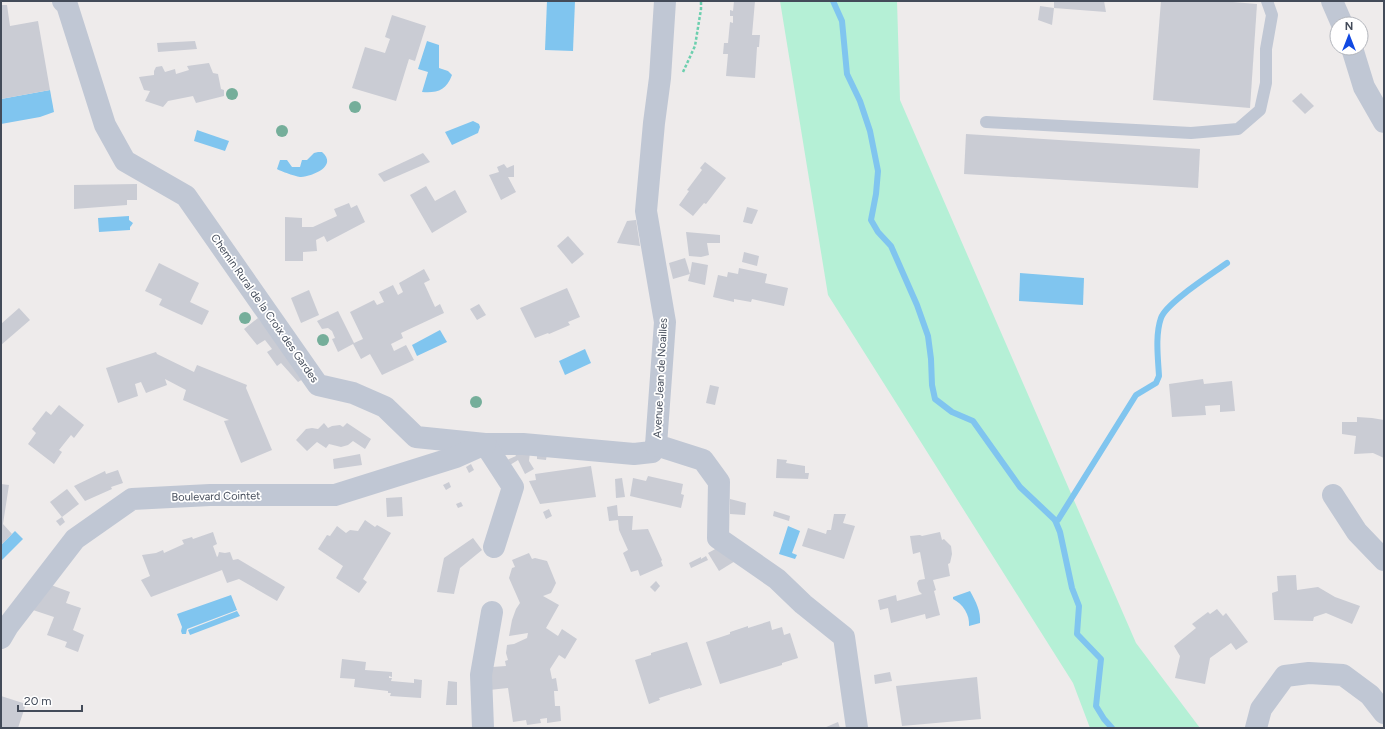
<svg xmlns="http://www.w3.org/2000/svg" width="1385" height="729" viewBox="0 0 1385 729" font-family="Figtree,sans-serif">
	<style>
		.green { fill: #b5f0d6 }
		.water { fill: #80c5ef }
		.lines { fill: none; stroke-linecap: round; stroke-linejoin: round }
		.stream { stroke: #80c5ef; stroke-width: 6 }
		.building { fill: #caccd4 }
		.path { stroke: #6ccfae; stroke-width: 2.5; stroke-dasharray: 3 2; stroke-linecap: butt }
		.lane { stroke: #c0c7d4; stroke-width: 12 }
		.street { stroke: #c0c7d4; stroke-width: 22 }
		.tree { fill: #75ae9a }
		.labels { text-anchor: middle; stroke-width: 3.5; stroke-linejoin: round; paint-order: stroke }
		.street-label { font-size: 11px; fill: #434b59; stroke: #fff }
	</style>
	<rect width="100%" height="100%" fill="#eeebeb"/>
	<!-- green -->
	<polygon class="green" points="780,1 897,1 900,100 1136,643 1200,728 1090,728 1073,683 828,295"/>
	<!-- water -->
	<g class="water">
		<polygon points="547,1 575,1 573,51 545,50"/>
		<path d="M427,41l12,4v23l9,3 4,4c-6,16 -15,18 -30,17l6,-20 -10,-3z"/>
		<polygon points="50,90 54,112 40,117 1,124 1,99"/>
		<polygon points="473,121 479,124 480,127 478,133 452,145 445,132"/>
		<polygon points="197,130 229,141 225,151 194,141"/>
		<path d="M318,152h4c16,14 -9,24 -21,25 -4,0 -21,-6 -24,-8l3,-9h7l5,7h8l2,-7h5l7,-7z"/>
		<polygon points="129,216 129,220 133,223 131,226 130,227 130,230 99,232 98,218"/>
		<polygon points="1020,273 1084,278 1083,305 1019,301"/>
		<polygon points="440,330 447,342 417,356 412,345"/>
		<polygon points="585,349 591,363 565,375 559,361"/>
		<polygon points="788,526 800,531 792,553 797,555 795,559 779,554"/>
		<polygon points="15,531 23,539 1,561 1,545"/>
		<path d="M970,591c6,11 11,20 10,32l-11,3c1,-11 -6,-22 -16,-27v-2z"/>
		<polygon points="231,595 237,610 187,629 186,634 182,634 181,631 182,627 177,614"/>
		<polygon points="237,611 240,616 190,635 188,630"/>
	</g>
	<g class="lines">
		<!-- stream -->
		<g class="stream">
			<polyline points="833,1 842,21 847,74 860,101 870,131 878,171 876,194 871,220 878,232 891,246 917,305 928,336 931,359 932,385 935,399 952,412 973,421 1020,487 1055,520 1060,532 1072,588 1079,606 1077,634 1101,659 1096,706 1104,719 1112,728"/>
			<path d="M1055,520h3l78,-125 20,-12 3,-7c-1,-18 -4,-41 2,-58 5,-15 51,-44 66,-55"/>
		</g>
	</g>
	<!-- building -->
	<g class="building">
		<polygon points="734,1 755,1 752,35 760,35 759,47 757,47 755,78 726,76 728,54 723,54 724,43 728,43 730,22 733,23 733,16 730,16 730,10 733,11"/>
		<polygon points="1054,1 1104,1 1106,12 1054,8 1052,25 1038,20 1040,6 1054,8"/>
		<polygon points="1161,1 1221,1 1257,4 1250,108 1153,100"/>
		<polygon points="1,5 7,5 10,26 38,21 50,90 1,99"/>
		<polygon points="392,15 426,26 415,61 409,59 396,101 352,88 365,47 385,53 390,39 385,37"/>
		<polygon points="195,41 197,49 158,52 157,43"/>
		<polygon points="209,63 213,73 218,74 221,89 224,90 224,96 196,103 193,96 168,101 163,107 145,101 150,91 144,90 139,77 154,75 154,71 156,67 162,66 165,72 175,69 176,74 189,70 187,66"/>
		<polygon points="1301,93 1314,106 1305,114 1292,101"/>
		<polygon points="966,134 1200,149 1198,188 964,174"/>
		<polygon points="423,153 430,162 384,182 378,174"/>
		<polygon points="705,162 726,178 706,204 704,203 693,216 679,205 689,191 687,190 702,170 700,168"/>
		<polygon points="504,164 507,168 514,165 514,177 508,177 516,192 501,200 489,175 499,172 497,167"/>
		<polygon points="137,184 137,200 127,200 127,205 74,209 74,185"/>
		<polygon points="426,186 435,201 455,190 467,212 432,233 410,195"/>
		<polygon points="349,203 351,208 357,205 365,222 327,242 324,236 316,240 317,251 303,252 303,261 285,261 285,217 302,218 302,227 313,227 337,216 334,209"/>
		<polygon points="747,207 758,210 752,224 743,222"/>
		<polygon points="636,220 640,246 617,243 627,221"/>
		<polygon points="686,232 720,235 720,243 707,243 709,255 701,257 689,256"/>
		<polygon points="568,236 584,254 572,264 557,246"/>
		<polygon points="744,252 759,256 757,266 742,262"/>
		<polygon points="685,258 690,274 692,262 708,265 705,285 688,281 690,274 673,279 669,263"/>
		<polygon points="159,263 199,283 190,302 209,311 202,325 159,305 162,299 145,291"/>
		<polygon points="739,268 767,274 765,283 788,288 784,306 752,299 751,302 734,299 734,302 713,297 718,275 727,277 728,272 738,274"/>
		<polygon points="424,269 430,280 424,283 435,307 440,304 444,313 401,333 403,338 391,344 394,351 406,345 414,360 382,375 370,354 361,359 353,344 338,352 332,339 335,338 332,331 328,328 322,329 317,321 338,311 354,343 363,339 350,312 374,300 377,305 384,302 379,292 393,285 398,295 403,292 399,283"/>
		<polygon points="567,288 580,317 568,322 570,325 549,334 548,333 535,338 520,308"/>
		<polygon points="309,290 319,315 301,323 291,298"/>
		<polygon points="479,304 486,315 477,320 470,309"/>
		<polygon points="19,308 30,320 1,345 1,324"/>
		<polygon points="258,318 278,343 303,379 298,382 281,363 277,366 267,352 272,349 265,340 257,345 244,329"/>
		<polygon points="156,352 157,354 194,372 197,365 247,385 246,388 272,450 241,463 224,421 229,420 183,400 186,390 165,379 167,385 146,393 141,382 135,384 138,396 118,403 106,368"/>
		<polygon points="1203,379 1204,384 1232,381 1235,411 1220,412 1220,405 1205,406 1206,415 1172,417 1169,384"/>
		<polygon points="710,385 719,387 715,405 706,403"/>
		<polygon points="59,405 84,425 74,438 71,435 59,450 62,452 54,464 28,444 36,433 32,429 46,411 51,415"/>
		<polygon points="1357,417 1372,418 1384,420 1384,458 1373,453 1354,454 1356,436 1342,434 1342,422 1357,422"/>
		<polygon points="324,423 328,428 332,426 340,425 343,427 347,423 371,439 365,449 353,441 348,445 341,447 329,444 326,448 317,442 307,451 296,440 306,429 312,428 318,429"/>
		<polygon points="513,451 530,452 529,461 534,469 525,474 518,460 510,465 507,460 516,456"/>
		<polygon points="537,453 547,453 546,460 537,459"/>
		<polygon points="360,454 362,465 334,469 333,459"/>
		<polygon points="777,459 787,460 786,463 805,466 805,473 809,473 808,479 776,478"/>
		<polygon points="471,464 474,470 469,473 466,467"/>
		<polygon points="591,466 596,497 540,504 529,481 536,480 535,474"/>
		<polygon points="118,470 123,483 111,487 112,489 85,501 74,486 105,471 106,474"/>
		<polygon points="648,476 683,484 681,494 684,495 681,508 630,496 633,478 646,481"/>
		<polygon points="622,478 625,497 616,498 615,479"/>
		<polygon points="449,482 451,487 446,490 443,485"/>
		<polygon points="1,484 9,485 3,524 12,534 1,545"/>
		<polygon points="67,489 79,504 62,517 50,502"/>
		<polygon points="402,497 403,516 387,517 386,498"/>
		<polygon points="730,499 746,503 745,515 730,514"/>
		<polygon points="461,502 463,506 458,508 456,504"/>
		<polygon points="617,505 618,516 633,516 632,530 648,529 662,560 661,561 663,566 640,576 638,570 631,572 623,553 628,550 619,530 618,520 609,521 607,507"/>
		<polygon points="549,509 552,516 546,519 543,512"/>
		<polygon points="774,511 790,516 789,521 773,516"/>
		<polygon points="834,514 846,514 843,523 855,526 844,559 802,546 808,528 826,534 827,530 831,530"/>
		<polygon points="62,517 65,522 60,526 56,521"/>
		<polygon points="365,520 375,527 377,525 391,533 363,579 367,582 359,593 336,578 343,566 318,549 327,535 330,536 337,526 346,533 350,530 358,531"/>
		<polygon points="213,532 217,544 213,546 217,557 218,556 219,552 225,553 230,552 233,560 238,559 285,587 277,601 239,579 227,583 222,570 151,597 141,580 150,576 142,555 156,553 163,550 164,553 184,544 182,540 192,537 193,539"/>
		<polygon points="940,532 942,540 944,539 951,546 952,554 950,563 948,564 950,576 933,580 936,590 934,591 940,615 926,619 925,614 891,623 888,608 880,610 878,600 896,595 897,601 922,594 919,591 917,583 919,580 925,579 920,552 913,554 910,536 920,535 922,536"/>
		<polygon points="473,538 482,550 460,568 454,594 437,592 444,558"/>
		<polygon points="719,547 740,558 719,571 708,553"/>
		<polygon points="529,553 532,559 535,558 547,561 556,583 551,593 543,596 559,605 546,628 558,636 562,629 577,639 565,659 559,655 550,669 552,679 556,678 558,691 554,691 555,706 560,706 561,721 547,723 547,718 540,719 541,723 527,725 526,720 513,722 508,688 489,690 492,667 506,666 505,661 508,660 506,653 507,645 514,644 527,638 528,633 509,636 512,620 516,609 520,603 509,578 512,568 515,567 512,560"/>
		<polygon points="706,556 708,560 691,568 689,563 701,557 701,559"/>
		<polygon points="1296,575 1297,590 1318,587 1335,597 1360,606 1352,624 1326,613 1314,617 1313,621 1274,620 1272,593 1278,591 1277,576"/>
		<polygon points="656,581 660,586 655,592 650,587"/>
		<polygon points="51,585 70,592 66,603 81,608 73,630 84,635 78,652 65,647 67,642 47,635 54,617 33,610"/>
		<polygon points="1217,609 1223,616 1226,613 1248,642 1236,650 1231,643 1210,658 1205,684 1175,678 1180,656 1174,646 1196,628 1192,624 1208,612 1210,614"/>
		<polygon points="770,621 772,630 782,627 784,635 790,633 798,658 782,663 782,665 720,684 706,642 730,634 730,632 748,626 748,628"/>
		<polygon points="687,642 702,685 690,689 690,688 659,698 660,700 649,704 635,660 651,655 651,653"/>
		<polygon points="342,659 366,662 365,670 392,672 392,677 389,676 389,678 392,678 391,681 414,683 414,679 422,680 421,698 390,696 391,693 388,693 388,691 354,687 355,679 340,678"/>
		<polygon points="890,672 892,681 875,684 874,675"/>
		<polygon points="977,677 981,719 902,726 896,686"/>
		<polygon points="448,681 457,682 457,705 446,705"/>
		<polygon points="1,696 26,704 18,728 1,728"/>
		<polygon points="838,722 840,728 824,728"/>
	</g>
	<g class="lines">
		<!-- path -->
		<polyline class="path" points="683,72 695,46 701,9 701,1"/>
		<!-- lane -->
		<polyline class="lane" points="986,122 1191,133 1238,129 1260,110 1266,83 1266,49 1272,15 1267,1"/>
		<!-- street -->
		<g class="street">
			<polyline points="63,1 67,5 105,125 125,161 186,196 318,385 353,393 385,407 416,437 485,444 523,444 634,454 652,452 656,445"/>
			<polyline points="665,1 660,78 654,123 646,211 665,322 656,445 703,460 719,482 718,538 777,579 803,604 844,637 857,728"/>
			<polyline points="1332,1 1342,24"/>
			<polyline points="1352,48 1364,87 1384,122"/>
			<polyline points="485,444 513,487 494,547"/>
			<polyline points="1333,495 1357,532 1384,560"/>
			<polyline points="1,638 8,626 75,539 132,499 210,495 335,495 456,457 485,444"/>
			<polyline points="483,728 481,675 492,612"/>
			<polyline points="1256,728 1261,709 1285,676 1309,673 1343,675 1370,695 1384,713"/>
		</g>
	</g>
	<!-- trees -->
	<g class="tree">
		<circle cx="232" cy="94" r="6"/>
		<circle cx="355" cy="107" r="6"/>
		<circle cx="282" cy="131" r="6"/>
		<circle cx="245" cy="318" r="6"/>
		<circle cx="323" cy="340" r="6"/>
		<circle cx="476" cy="402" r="6"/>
	</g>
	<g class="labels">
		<!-- street labels -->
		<g class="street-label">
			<text transform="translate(265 308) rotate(55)" y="4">Chemin Rural de la Croix des Gardes</text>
			<text transform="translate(660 378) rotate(-87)" y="4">Avenue Jean de Noailles</text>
			<text transform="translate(216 496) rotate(-1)" y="4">Boulevard Cointet</text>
		</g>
	</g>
	<!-- border -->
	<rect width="1385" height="729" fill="none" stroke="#434b59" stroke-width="4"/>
	<!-- north arrow -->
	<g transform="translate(1349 36)"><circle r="19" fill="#ffffff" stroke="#b4b7bd"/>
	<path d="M0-3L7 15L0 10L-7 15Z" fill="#1149e2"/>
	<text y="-6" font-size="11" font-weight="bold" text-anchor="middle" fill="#434b59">N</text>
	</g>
	<!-- scale -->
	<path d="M18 705v6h64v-6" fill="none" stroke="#434b59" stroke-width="2"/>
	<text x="24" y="705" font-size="12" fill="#434b59" stroke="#ffffff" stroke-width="3" paint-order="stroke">20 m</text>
</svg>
